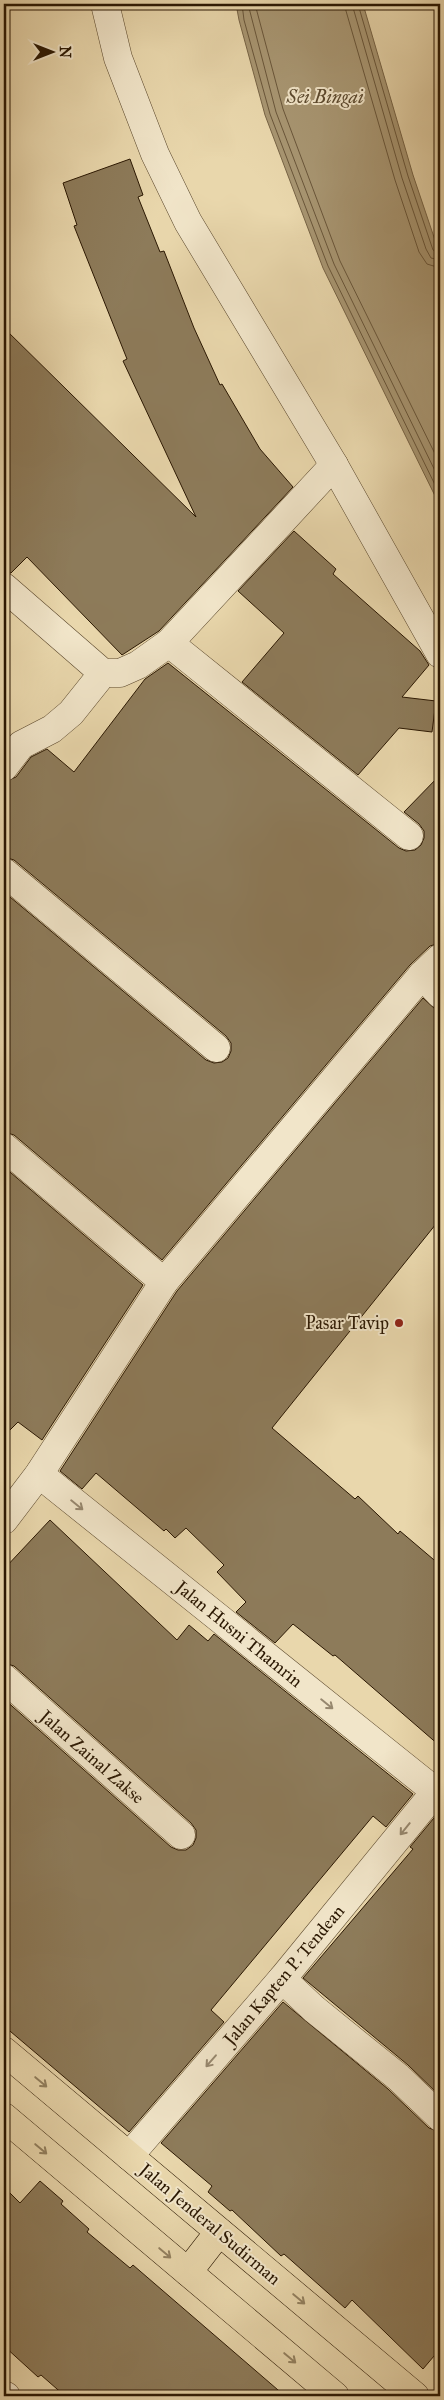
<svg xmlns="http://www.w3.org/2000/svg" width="444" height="2400" viewBox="0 0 444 2400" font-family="'IM FELL Great Primer',serif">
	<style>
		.water { fill: #a89672; stroke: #766345 }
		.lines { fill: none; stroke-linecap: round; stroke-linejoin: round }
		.shore { stroke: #69563a; stroke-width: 1 }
		.building { fill: #8d7b5a; stroke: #2a1702 }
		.minor-casing { stroke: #5a472c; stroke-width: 29 }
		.major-casing { stroke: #2a1702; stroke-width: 29 }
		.minor { stroke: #f1e5c9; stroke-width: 28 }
		.major { stroke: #e9d7ac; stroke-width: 28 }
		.oneway { stroke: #97886f }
		.oneway2 { stroke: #938160 }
		.poi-dot { fill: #8f2418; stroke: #f1e5c9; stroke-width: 2 }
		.labels { text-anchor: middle; stroke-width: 4; stroke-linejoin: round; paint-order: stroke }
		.poi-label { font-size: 18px; fill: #2a1702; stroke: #f1e5c9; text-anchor: end }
		.street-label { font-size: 18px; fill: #2a1702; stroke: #f1e5c9 }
		.water-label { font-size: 19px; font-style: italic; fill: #5c4a2f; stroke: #f1e5c9 }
	</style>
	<rect width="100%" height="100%" fill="#e9d7ac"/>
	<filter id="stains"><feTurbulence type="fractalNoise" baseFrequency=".004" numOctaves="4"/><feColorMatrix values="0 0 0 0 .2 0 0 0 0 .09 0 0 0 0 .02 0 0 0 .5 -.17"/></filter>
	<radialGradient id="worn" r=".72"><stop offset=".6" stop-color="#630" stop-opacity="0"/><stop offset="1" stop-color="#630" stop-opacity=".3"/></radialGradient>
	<!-- water -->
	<polygon class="water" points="236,4 363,4 413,175 440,255 440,506 323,268 265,115 239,20"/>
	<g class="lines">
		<!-- shore -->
		<g class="shore">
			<polyline points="242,4 244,20 270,114 328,266 440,495"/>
			<polyline points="248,4 276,112 334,264 440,481"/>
			<polyline points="255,4 283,109 340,261 440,464"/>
			<polyline points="344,4 395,180 419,252 427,264 440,268"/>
			<polyline points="352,4 402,178 426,249 431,258 440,260"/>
			<polyline points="358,4 408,176 433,250 440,254"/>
		</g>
	</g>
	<!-- building -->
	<g class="building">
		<polygon points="130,159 143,195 138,197 160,252 164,251 194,328 220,385 222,384 260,449 293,487 159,631 122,655 27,557 11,573 4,572 4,328 196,517 123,361 127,359 74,226 77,225 63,183"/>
		<polygon points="294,531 336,569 333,574 420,651 429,665 402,697 436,701 432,732 399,728 358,775 242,682 284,633 238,591"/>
		<polygon points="168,663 399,848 406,851 415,850 421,845 424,838 424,831 419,824 404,812 440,775 440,943 430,946 410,965 162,1260 14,1135 4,1132 4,892 206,1060 214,1063 222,1062 228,1058 231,1051 231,1043 226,1036 14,860 4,857 4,782 16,777 31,757 47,749 74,772 145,679"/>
		<polygon points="423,998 435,1009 440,1009 440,1219 272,1428 355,1499 358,1496 398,1534 400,1531 440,1565 440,1746 335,1655 333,1656 293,1624 275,1643 236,1612 246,1602 217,1572 224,1565 186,1528 175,1538 166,1529 164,1531 96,1473 82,1489 60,1471 177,1291"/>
		<polygon points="4,1167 143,1285 42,1440 18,1422 4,1436"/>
		<polygon points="50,1520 177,1640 189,1625 208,1641 214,1634 413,1794 386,1827 373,1816 211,2010 224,2022 129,2132 4,2026 4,1699 171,1847 178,1850 186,1850 193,1845 196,1838 196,1830 191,1823 14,1666 4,1663 4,1569"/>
		<polygon points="438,1813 440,1815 440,2096 408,2065 303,1978 413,1849 410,1847"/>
		<polygon points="283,2002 388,2089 429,2128 440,2132 440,2349 423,2369 352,2300 345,2308 284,2254 281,2256 232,2210 230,2211 208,2192 212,2186 161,2143"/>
		<polygon points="40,2181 63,2201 61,2204 89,2229 87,2232 130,2268 133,2265 285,2396 65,2396 41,2375 38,2377 4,2346 4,2187 20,2203"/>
	</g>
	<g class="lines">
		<defs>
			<g id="minor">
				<polyline points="105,4 118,58 155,154 188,222 334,465 440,654"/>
				<polyline points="4,587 103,673 120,673 138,665 169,643 334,465"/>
				<polyline points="169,643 409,836"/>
				<polyline points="4,767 21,745 52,729 71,713 103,673"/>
				<polyline points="4,872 216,1048"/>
				<polyline points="422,975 440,994"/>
				<polyline points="4,1147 164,1282"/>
				<polyline points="39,1474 440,1795"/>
				<polyline points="4,1520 39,1474 164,1282 422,975 440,958"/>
				<polyline points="4,1678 181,1835"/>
				<polyline points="282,1979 314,2009 398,2077 440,2117"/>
				<polyline points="129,2156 282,1979 440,1786"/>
				<polyline points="4,2395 6,2396"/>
			</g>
			<g id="major">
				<polyline points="4,2051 415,2396"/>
				<polyline points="4,2117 335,2396"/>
				<polyline points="188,2272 219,2232"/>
			</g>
		</defs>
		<!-- minor casing -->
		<use href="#minor" class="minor-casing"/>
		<!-- major casing -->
		<use href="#major" class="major-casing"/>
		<!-- minor -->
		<use href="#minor" class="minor"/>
		<!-- major -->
		<use href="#major" class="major"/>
	</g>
	<!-- one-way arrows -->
	<defs><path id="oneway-shaft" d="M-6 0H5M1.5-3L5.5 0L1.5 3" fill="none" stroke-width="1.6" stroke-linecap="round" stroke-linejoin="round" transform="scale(1.25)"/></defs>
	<g class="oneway">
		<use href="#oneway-shaft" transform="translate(77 1505) rotate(39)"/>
		<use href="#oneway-shaft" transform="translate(327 1704) rotate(39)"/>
		<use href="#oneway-shaft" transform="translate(405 1829) rotate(129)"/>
		<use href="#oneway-shaft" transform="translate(211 2061) rotate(131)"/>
	</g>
	<g class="oneway2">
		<use href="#oneway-shaft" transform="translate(41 2082) rotate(40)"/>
		<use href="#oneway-shaft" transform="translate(41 2149) rotate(40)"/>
		<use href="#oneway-shaft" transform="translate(165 2253) rotate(40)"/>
		<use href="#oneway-shaft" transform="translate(299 2299) rotate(40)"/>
		<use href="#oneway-shaft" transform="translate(290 2358) rotate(40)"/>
	</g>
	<!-- markers -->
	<circle class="poi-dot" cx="399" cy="1323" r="5"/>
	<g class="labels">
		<!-- poi labels -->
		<g class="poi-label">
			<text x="389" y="1329">Pasar Tavip</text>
		</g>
		<!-- street labels -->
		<g class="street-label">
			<text transform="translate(239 1634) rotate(39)" y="6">Jalan Husni Thamrin</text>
			<text transform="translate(92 1757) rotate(41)" y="6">Jalan Zainal Zakse</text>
			<text transform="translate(284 1975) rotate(-50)" y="6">Jalan Kapten P. Tendean</text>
			<text transform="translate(210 2224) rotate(40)" y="6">Jalan Jenderal Sudirman</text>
		</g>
		<!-- water labels -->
		<g class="water-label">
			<text x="325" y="103">Sei Bingai</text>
		</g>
	</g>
	<!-- margin -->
	<rect width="444" height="2400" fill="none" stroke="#e9d7ac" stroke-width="20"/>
	<rect x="5" y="5" width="434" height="2390" fill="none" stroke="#2a1702" stroke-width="2.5"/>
	<rect x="10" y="10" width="424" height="2380" fill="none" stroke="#2a1702"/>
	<!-- north arrow -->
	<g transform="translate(52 52) rotate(90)" stroke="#f1e5c9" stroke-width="4" paint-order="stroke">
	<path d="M0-4L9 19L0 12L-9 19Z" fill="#2a1702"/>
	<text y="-8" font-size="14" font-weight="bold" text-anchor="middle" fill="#2a1702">N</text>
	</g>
	<rect width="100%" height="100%" filter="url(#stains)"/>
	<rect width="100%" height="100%" fill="url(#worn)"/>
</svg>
